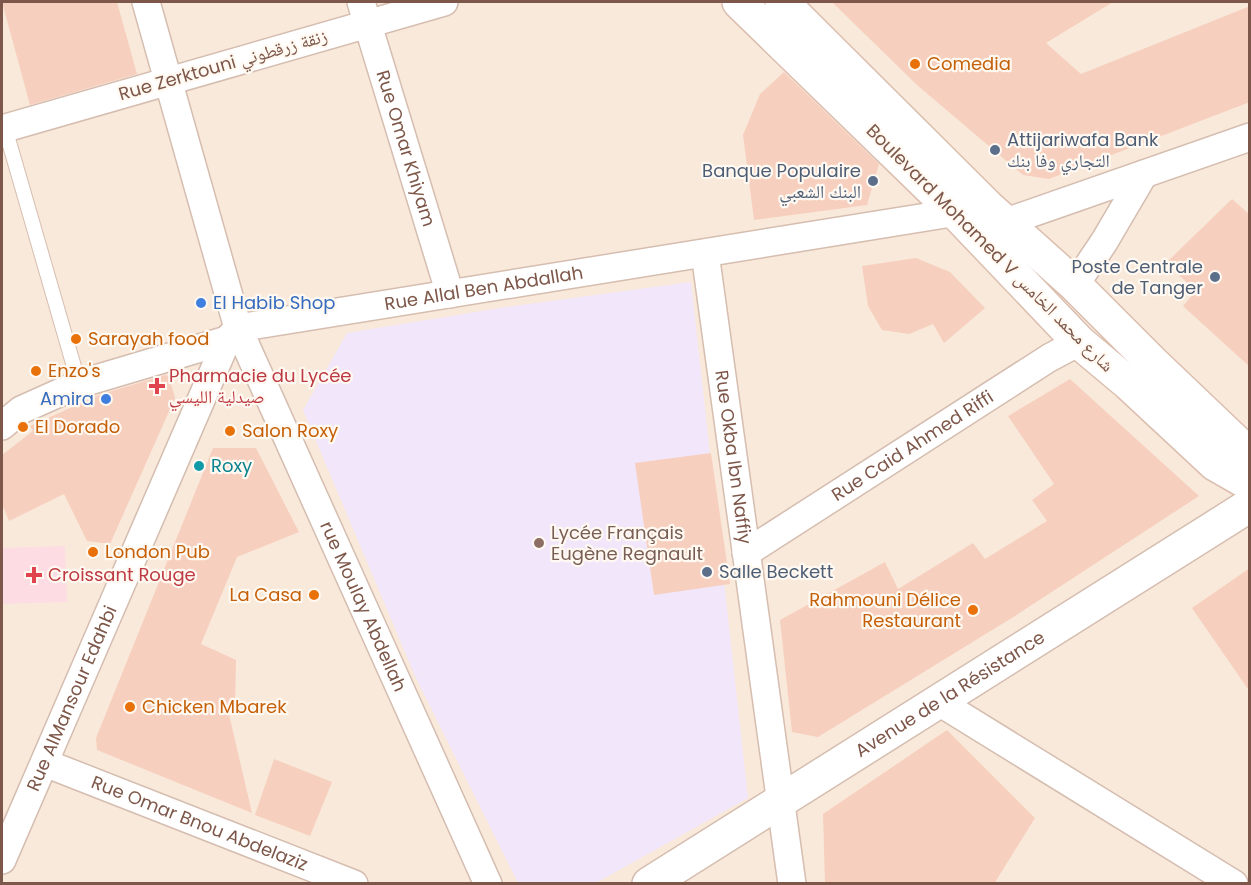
<svg xmlns="http://www.w3.org/2000/svg" width="1251" height="885" viewBox="0 0 1251 885" font-family="Poppins,'Noto Naskh Arabic',sans-serif">
	<style>
		.residential { fill: #f9e9da }
		.education { fill: #f2e6fb }
		.medical { fill: #fddce3 }
		.building { fill: #f7cfbe }
		.lines { fill: none; stroke-linecap: round; stroke-linejoin: round }
		.service-casing { stroke: #d5bdb0; stroke-width: 16 }
		.minor-casing { stroke: #d5bdb0; stroke-width: 30 }
		.tertiary-casing { stroke: #d5bdb0; stroke-width: 36 }
		.secondary-casing { stroke: #dbbeaf; stroke-width: 36 }
		.service { stroke: #fff; stroke-width: 14 }
		.minor { stroke: #fff; stroke-width: 27 }
		.tertiary { stroke: #fff; stroke-width: 33 }
		.secondary { stroke: #fff; stroke-width: 33 }
		.food-dot { fill: #e8710a; stroke: #fff9f2; stroke-width: 2 }
		.service-dot { fill: #5c6f8a; stroke: #fff9f2; stroke-width: 2 }
		.shop-dot { fill: #3f7fe0; stroke: #fff9f2; stroke-width: 2 }
		.health-dot { fill: #e0444e; stroke: #fff9f2; stroke-width: 2 }
		.culture-dot { fill: #0f9aa8; stroke: #fff9f2; stroke-width: 2 }
		.education-dot { fill: #8d6e63; stroke: #fff9f2; stroke-width: 2 }
		.labels { text-anchor: middle; stroke-width: 4.5; stroke-linejoin: round; paint-order: stroke }
		.food-label { font-size: 18px; fill: #c56008; stroke: #fff9f2; text-anchor: start }
		.street-label { font-size: 18px; fill: #7d5749; stroke: #fff9f2 }
		.service-label { font-size: 18px; fill: #4e5e75; stroke: #fff9f2; text-anchor: start }
		.shop-label { font-size: 18px; fill: #366cbe; stroke: #fff9f2; text-anchor: start }
		.health-label { font-size: 18px; fill: #be3a42; stroke: #fff9f2; text-anchor: start }
		.culture-label { font-size: 18px; fill: #0d838f; stroke: #fff9f2; text-anchor: start }
		.education-label { font-size: 18px; fill: #785e54; stroke: #fff9f2; text-anchor: start }
	</style>
	<rect width="100%" height="100%" fill="#fef5ea"/>
	<!-- residential -->
	<rect class="residential" x="2" y="2" width="1247" height="881"/>
	<!-- education -->
	<polygon class="education" points="691,282 748,798 596,883 518,883 415,676 303,410 347,333 506,307"/>
	<!-- medical -->
	<polygon class="medical" points="65,546 67,602 2,604 2,548"/>
	<!-- building -->
	<g class="building">
		<polygon points="2,2 117,2 137,74 30,105"/>
		<polygon points="832,2 1113,2 1046,43 1081,74 1250,6 1250,102 1049,179 1023,175 917,85"/>
		<polygon points="784,72 879,164 867,205 754,220 743,135 760,94"/>
		<polygon points="1232,199 1250,215 1250,367 1183,306 1196,291 1166,263"/>
		<polygon points="916,258 950,272 985,308 944,343 933,324 909,334 882,330 868,306 862,266"/>
		<polygon points="165,375 169,376 175,398 110,544 87,541 64,494 9,521 2,504 2,455 33,431 30,426 99,395"/>
		<polygon points="1070,379 1199,496 1015,616 818,737 792,732 780,620 885,562 898,589 973,543 985,559 1047,521 1032,500 1054,484 1008,416"/>
		<polygon points="213,448 256,448 299,532 237,557 201,644 236,660 235,708 228,710 252,813 97,750 96,738"/>
		<polygon points="711,453 730,584 654,595 635,463"/>
		<polygon points="1250,568 1250,692 1192,608"/>
		<polygon points="947,730 1035,818 994,884 825,884 823,814"/>
		<polygon points="274,759 332,782 310,836 255,815"/>
	</g>
	<g class="lines">
		<defs>
			<polyline id="service" points="5,128 79,384"/>
			<g id="minor">
				<path id="s1" d="M146,2l92,326 250,556"/>
				<path id="s2" d="M361,2l89,292"/>
				<polyline points="2,129 444,2"/>
				<polyline points="1006,222 1250,137"/>
				<path id="s3" d="M705,253l87,631"/>
				<polyline points="1075,285 1104,242 1144,174"/>
				<path id="s4" d="M2,426l19,-16 58,-26 148,-44 11,-12 732,-118"/>
				<path id="s5" d="M746,553l303,-195 30,-16"/>
				<polyline points="939,702 1234,884"/>
				<path id="s6" d="M45,763l309,121"/>
				<path id="s7" d="M2,860l225,-520"/>
			</g>
			<g id="tertiary">
				<path id="s8" d="M649,884l601,-379"/>
			</g>
			<g id="secondary">
				<polyline points="739,2 956,213 1079,342 1128,383 1215,464 1250,484"/>
				<polyline points="782,2 988,207 1075,285 1152,362 1237,443 1250,451"/>
			</g>
		</defs>
		<!-- service casing -->
		<use href="#service" class="service-casing"/>
		<!-- minor casing -->
		<use href="#minor" class="minor-casing"/>
		<!-- tertiary casing -->
		<use href="#tertiary" class="tertiary-casing"/>
		<!-- secondary casing -->
		<use href="#secondary" class="secondary-casing"/>
		<!-- service -->
		<use href="#service" class="service"/>
		<!-- minor -->
		<use href="#minor" class="minor"/>
		<!-- tertiary -->
		<use href="#tertiary" class="tertiary"/>
		<!-- secondary -->
		<use href="#secondary" class="secondary"/>
	</g>
	<!-- markers -->
	<g class="food-dot">
		<circle cx="915" cy="64" r="6"/>
		<circle cx="76" cy="339" r="6"/>
		<circle cx="36" cy="371" r="6"/>
		<circle cx="23" cy="427" r="6"/>
		<circle cx="230" cy="431" r="6"/>
		<circle cx="93" cy="552" r="6"/>
		<circle cx="314" cy="595" r="6"/>
		<circle cx="973" cy="610" r="6"/>
		<circle cx="130" cy="707" r="6"/>
	</g>
	<g class="service-dot">
		<circle cx="995" cy="150" r="6"/>
		<circle cx="873" cy="181" r="6"/>
		<circle cx="1215" cy="277" r="6"/>
		<circle cx="707" cy="572" r="6"/>
	</g>
	<g class="shop-dot">
		<circle cx="201" cy="303" r="6"/>
		<circle cx="106" cy="399" r="6"/>
	</g>
	<g class="health-dot">
		<path d="M154 377h6v6h6v6h-6v6h-6v-6h-6v-6h6z"/>
		<path d="M31 566h6v6h6v6h-6v6h-6v-6h-6v-6h6z"/>
	</g>
	<circle class="culture-dot" cx="199" cy="466" r="6"/>
	<circle class="education-dot" cx="539" cy="543" r="6"/>
	<g class="labels">
		<!-- food labels -->
		<g class="food-label">
			<text x="927" y="70">Comedia</text>
			<text x="88" y="345">Sarayah food</text>
			<text x="48" y="377">Enzo's</text>
			<text x="35" y="433">El Dorado</text>
			<text x="242" y="437">Salon Roxy</text>
			<text x="105" y="558">London Pub</text>
			<text x="302" y="601" text-anchor="end">La Casa</text>
			<text x="961" y="606" text-anchor="end">Rahmouni Délice<tspan x="961" dy="21">Restaurant</tspan></text>
			<text x="142" y="713">Chicken Mbarek</text>
		</g>
		<!-- street labels -->
		<g class="street-label">
			<text transform="translate(223 65) rotate(-16)" y="6">Rue Zerktouni زنقة زرقطوني</text>
			<text dy="6" stroke="none"><textPath href="#s2" startOffset="153">Rue Omar Khiyam</textPath></text>
			<text transform="translate(990 248) rotate(45)" y="6">Boulevard Mohamed V شارع محمد الخامس</text>
			<text dy="6" stroke="none"><textPath href="#s4" startOffset="508">Rue Allal Ben Abdallah</textPath></text>
			<text dy="6" stroke="none"><textPath href="#s5" startOffset="198">Rue Caid Ahmed Riffi</textPath></text>
			<text dy="6" stroke="none"><textPath href="#s3" startOffset="206">Rue Okba Ibn Naffiy</textPath></text>
			<text dy="6" stroke="none"><textPath href="#s1" startOffset="644">rue Moulay Abdellah</textPath></text>
			<text dy="6" stroke="none"><textPath href="#s8" startOffset="356">Avenue de la Résistance</textPath></text>
			<text dy="6" stroke="none"><textPath href="#s7" startOffset="176">Rue AlMansour Edahbi</textPath></text>
			<text dy="6" stroke="none"><textPath href="#s6" startOffset="166">Rue Omar Bnou Abdelaziz</textPath></text>
		</g>
		<!-- service labels -->
		<g class="service-label">
			<text x="1007" y="146">Attijariwafa Bank<tspan x="1007" dy="21">التجاري وفا بنك</tspan></text>
			<text x="861" y="177" text-anchor="end">Banque Populaire<tspan x="861" dy="21">البنك الشعبي</tspan></text>
			<text x="1203" y="273" text-anchor="end">Poste Centrale<tspan x="1203" dy="21">de Tanger</tspan></text>
			<text x="719" y="578">Salle Beckett</text>
		</g>
		<!-- shop labels -->
		<g class="shop-label">
			<text x="213" y="309">El Habib Shop</text>
			<text x="94" y="405" text-anchor="end">Amira</text>
		</g>
		<!-- health labels -->
		<g class="health-label">
			<text x="169" y="382">Pharmacie du Lycée<tspan x="169" dy="21">صيدلية الليسي</tspan></text>
			<text x="48" y="581">Croissant Rouge</text>
		</g>
		<!-- culture labels -->
		<g class="culture-label">
			<text x="211" y="472">Roxy</text>
		</g>
		<!-- education labels -->
		<g class="education-label">
			<text x="551" y="539">Lycée Français<tspan x="551" dy="21">Eugène Regnault</tspan></text>
		</g>
	</g>
	<!-- border -->
	<rect width="1251" height="885" fill="none" stroke="#7d5749" stroke-width="6"/>
</svg>
